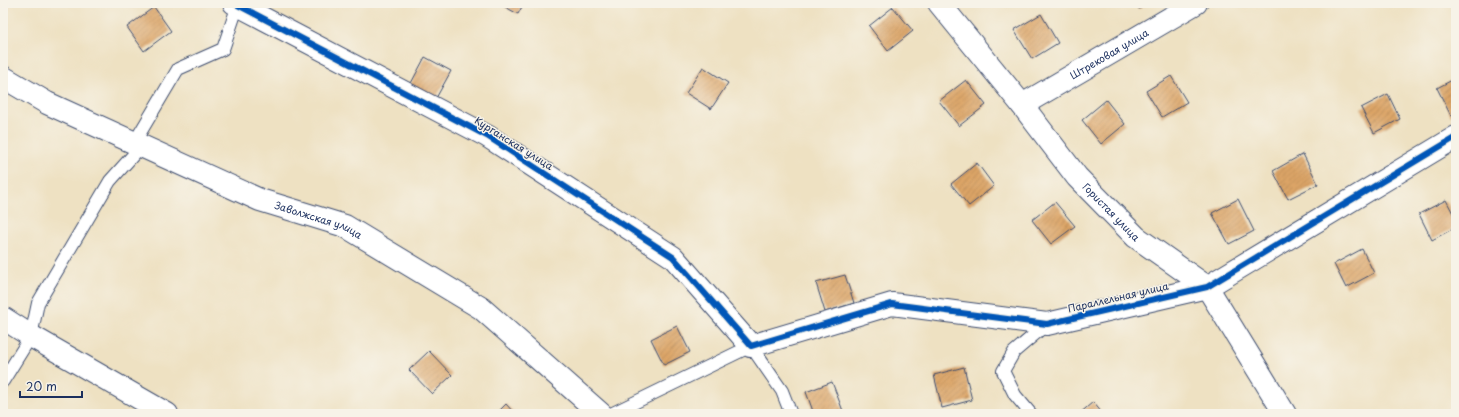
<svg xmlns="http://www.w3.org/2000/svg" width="1459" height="417" viewBox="0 0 1459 417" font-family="'Playpen Sans',sans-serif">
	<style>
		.building { fill: url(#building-hatch) }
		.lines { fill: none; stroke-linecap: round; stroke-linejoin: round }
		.lane-casing { stroke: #3b4a6d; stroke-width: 14 }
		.street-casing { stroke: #3b4a6d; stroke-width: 24 }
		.lane { stroke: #fff; stroke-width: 12 }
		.street { stroke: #fff; stroke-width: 22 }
		.cycleway-casing { stroke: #f7f3e8; stroke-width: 8 }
		.cycleway { stroke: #0057b8; stroke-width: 6 }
		.labels { text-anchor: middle; stroke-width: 3; stroke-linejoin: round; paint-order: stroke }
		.street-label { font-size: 10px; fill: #1b2f5e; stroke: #f7f3e8 }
	</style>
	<defs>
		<pattern id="building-hatch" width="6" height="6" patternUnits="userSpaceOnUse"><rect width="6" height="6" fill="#dca466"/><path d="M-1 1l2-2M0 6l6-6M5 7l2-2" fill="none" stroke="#b28657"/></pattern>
	</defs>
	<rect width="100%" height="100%" fill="#f7f3e8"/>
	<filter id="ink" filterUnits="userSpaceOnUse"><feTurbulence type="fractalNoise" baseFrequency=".025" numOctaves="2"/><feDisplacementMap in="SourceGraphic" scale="8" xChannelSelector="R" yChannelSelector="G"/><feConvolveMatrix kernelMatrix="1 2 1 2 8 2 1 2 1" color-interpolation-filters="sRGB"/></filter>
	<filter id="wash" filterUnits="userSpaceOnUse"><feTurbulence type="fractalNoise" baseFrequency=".012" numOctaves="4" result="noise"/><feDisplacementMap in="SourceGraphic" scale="16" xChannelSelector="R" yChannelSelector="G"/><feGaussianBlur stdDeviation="0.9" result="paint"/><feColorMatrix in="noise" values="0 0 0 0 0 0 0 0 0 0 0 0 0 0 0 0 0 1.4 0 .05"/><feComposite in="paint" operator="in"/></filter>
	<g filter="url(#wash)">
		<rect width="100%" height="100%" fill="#eee1c2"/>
		<g id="blocks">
			<!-- building -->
			<g class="building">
				<polygon points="498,3 524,3 518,14"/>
				<polygon points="1135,3 1149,3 1139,9"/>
				<polygon points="154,7 171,31 144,51 127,27"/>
				<polygon points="893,7 913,31 888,51 869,26"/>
				<polygon points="1041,14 1058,43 1032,59 1014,30"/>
				<polygon points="425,57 451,71 435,100 409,87"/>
				<polygon points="703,67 728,83 711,109 686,93"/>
				<polygon points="1171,76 1187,102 1162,117 1146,91"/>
				<polygon points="1456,78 1456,113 1451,116 1437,88"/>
				<polygon points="966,80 986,105 959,126 939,101"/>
				<polygon points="1388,94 1400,119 1374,133 1361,108"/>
				<polygon points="1106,100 1125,124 1101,144 1082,120"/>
				<polygon points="1303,154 1318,184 1288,199 1273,171"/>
				<polygon points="977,163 994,186 969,206 951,184"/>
				<polygon points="1238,199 1254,231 1229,244 1212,213"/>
				<polygon points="1446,200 1456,219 1456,227 1432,240 1419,214"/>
				<polygon points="1055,202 1075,226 1051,244 1032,220"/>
				<polygon points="1362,249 1374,273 1346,288 1334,264"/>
				<polygon points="845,275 854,303 825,312 816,283"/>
				<polygon points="677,326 690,352 664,365 651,339"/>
				<polygon points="429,351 452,375 432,394 409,370"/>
				<polygon points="964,367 972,400 942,408 934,375"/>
				<polygon points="832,382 843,411 835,414 814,414 806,392"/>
				<polygon points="1093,402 1103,414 1079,414"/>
				<polygon points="506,404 515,414 496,414"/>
			</g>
		</g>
	</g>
	<g filter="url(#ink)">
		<use href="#blocks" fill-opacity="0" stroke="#3b4a6d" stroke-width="1"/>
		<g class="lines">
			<defs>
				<g id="lane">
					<polyline points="3,381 31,336 38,303 110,181 136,152 134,143 178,69 223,49 238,5"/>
					<polyline points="611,414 751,346 782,391 791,414"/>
					<polyline points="1031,414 1015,395 1003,371 1014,352 1047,324"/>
				</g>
				<g id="street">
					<polyline points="234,3 487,136 673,257 751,346 892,304 1047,324 1207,287 1456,137"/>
					<path id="s1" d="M939,3l83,102 55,72 59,60 71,50 78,127"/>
					<path id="s2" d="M3,77l44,26 213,97 85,26 136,82 120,106"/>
					<path id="s3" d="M1022,105l174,-102"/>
					<polyline points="3,318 31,336 167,414"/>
				</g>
			</defs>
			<!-- lane casing -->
			<use href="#lane" class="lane-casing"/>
			<!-- street casing -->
			<use href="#street" class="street-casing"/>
			<!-- lane -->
			<use href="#lane" class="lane"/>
			<!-- street -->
			<use href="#street" class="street"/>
			<defs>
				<polyline id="cycleway" points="234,3 487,136 673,257 751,346 892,304 1047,324 1207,287 1456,137"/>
			</defs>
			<!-- cycleway casing -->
			<use href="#cycleway" class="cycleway-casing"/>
			<!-- cycleway -->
			<use href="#cycleway" class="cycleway"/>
		</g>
	</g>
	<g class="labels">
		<!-- street labels -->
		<g class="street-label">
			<text dy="4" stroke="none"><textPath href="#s3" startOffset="101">Штрековая улица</textPath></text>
			<text transform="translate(514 143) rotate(32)" y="4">Курганская улица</text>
			<text dy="4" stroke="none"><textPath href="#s1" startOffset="271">Гористая улица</textPath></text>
			<text dy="4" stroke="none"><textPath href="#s2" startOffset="347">Заволжская улица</textPath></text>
			<text transform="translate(1118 297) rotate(-13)" y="4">Параллельная улица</text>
		</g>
	</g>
	<!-- margin -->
	<rect width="1459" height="417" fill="none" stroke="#f7f3e8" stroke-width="16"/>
	<!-- scale -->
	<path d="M20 391v6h62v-6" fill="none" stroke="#1b2f5e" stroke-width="2"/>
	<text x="26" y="391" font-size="12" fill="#1b2f5e" stroke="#f7f3e8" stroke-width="3" paint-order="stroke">20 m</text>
</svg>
